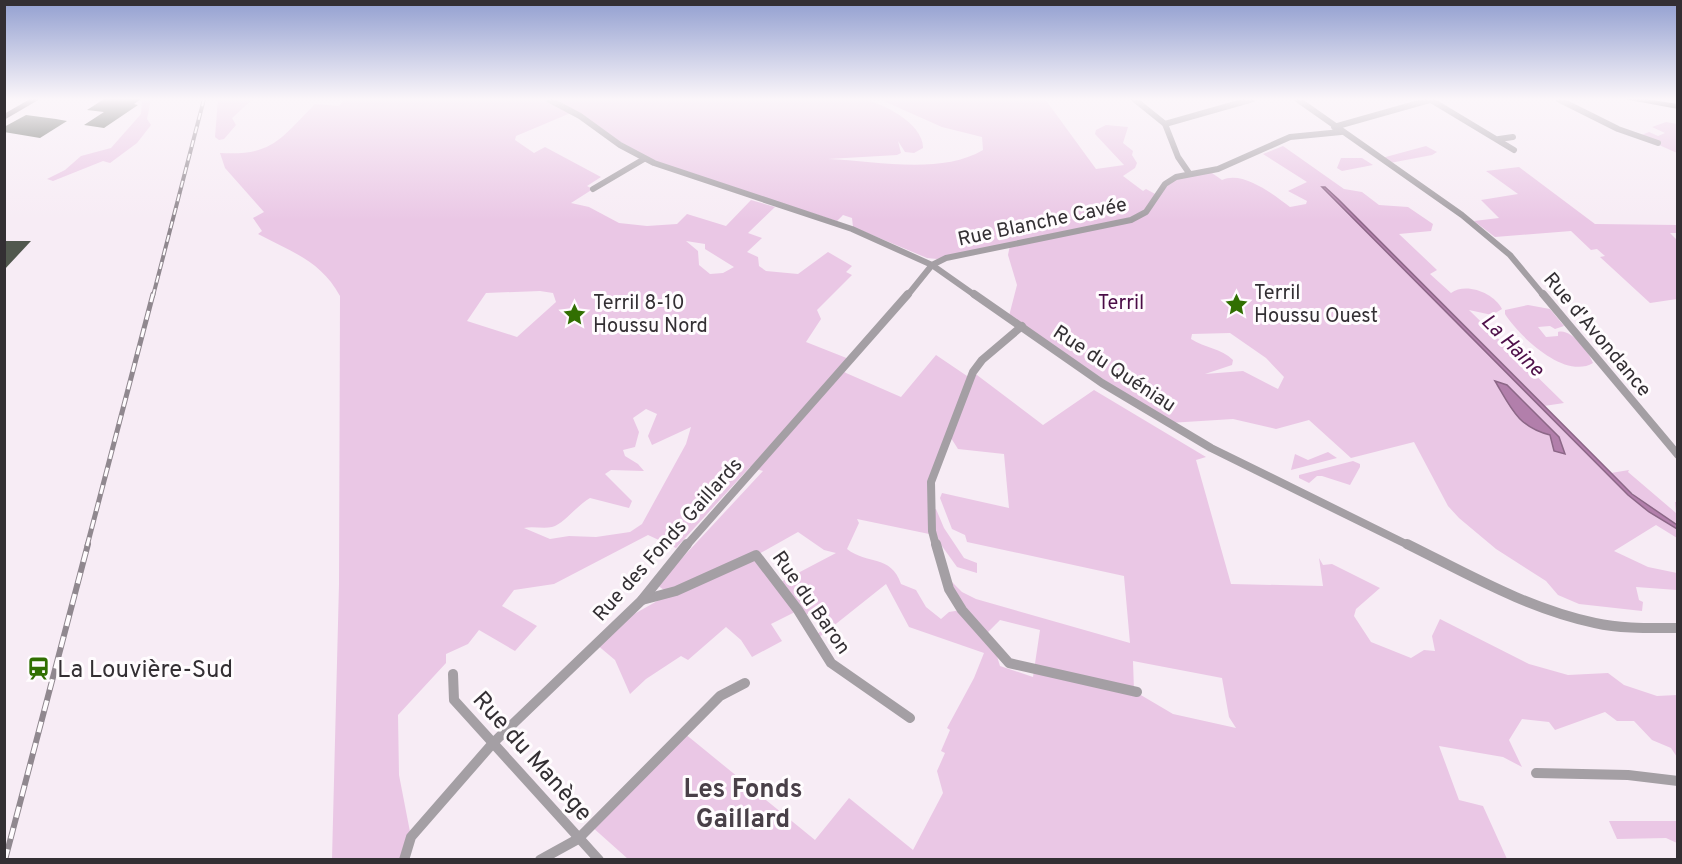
<svg xmlns="http://www.w3.org/2000/svg" width="1682" height="864" viewBox="0 0 1682 864" font-family="Overpass,sans-serif">
	<style>
		.green { fill: #eac7e5; fill-rule: evenodd }
		.water { fill: #b27fab; stroke: #8c6787; stroke-width: 1.5 }
		.building { fill: #51584e }
		.lines { fill: none; stroke-linecap: round; stroke-linejoin: round }
		.street-far2 { stroke: #a49fa4; stroke-width: 6 }
		.street-far1 { stroke: #a49fa4; stroke-width: 8 }
		.street { stroke: #a49fa4; stroke-width: 10 }
		.primary { fill: #675e65; fill-rule: evenodd }
		.rail-far2-casing { stroke: #90888f; stroke-width: 4 }
		.rail-far1-casing { stroke: #90888f; stroke-width: 5 }
		.rail-casing { stroke: #90888f; stroke-width: 6 }
		.rail-far2 { stroke: #fffcfe; stroke-width: 2; stroke-dasharray: 7; stroke-linecap: butt }
		.rail-far1 { stroke: #fffcfe; stroke-width: 3; stroke-dasharray: 9; stroke-linecap: butt }
		.rail { stroke: #fffcfe; stroke-width: 4; stroke-dasharray: 11; stroke-linecap: butt }
		.labels { text-anchor: middle; stroke-width: 6; stroke-linejoin: round; paint-order: stroke }
		.street-label { font-size: 20px; fill: #332f33; stroke: #fffcfe }
		.poi-label { font-size: 20px; fill: #332f33; stroke: #fffcfe; text-anchor: start }
		.park-label { font-size: 20px; fill: #4b0c47; stroke: #fffcfe }
		.water-label { font-size: 21px; font-style: italic; fill: #4e0f49; stroke: #fffcfe }
		.near-poi-label { font-size: 24px; fill: #332f33; stroke: #fffcfe; text-anchor: start }
		.near-street-label { font-size: 24px; fill: #332f33; stroke: #fffcfe }
		.near-neighbourhood-label { font-size: 26px; font-weight: bold; fill: #494048; stroke: #fffcfe }
	</style>
	<rect width="100%" height="100%" fill="#f7ecf5"/>
	<!-- green -->
	<g class="green">
		<polygon points="142,99 151,99 147,119 151,125 137,143 110,163 103,161 53,181 47,179 65,170 81,156 111,148 141,114"/>
		<polygon points="218,99 253,99 232,118 236,125 224,139 219,140 215,137"/>
		<path d="M345,99h516c21,3 63,25 62,49l-9,5 -9,-1 -7,-11 3,12 -4,2 -69,4c48,2 113,16 155,-9l-1,-13 -40,-10 -63,-28h166l51,70 28,-4 -29,-31 1,-4 10,-5 22,2 -5,16 10,8 -1,4 5,8 -2,5 -12,8 20,15 3,-2 11,6 13,-15 39,-9 13,9c21,-10 52,15 68,27l16,-3 1,-3 -19,-10 19,-9 -44,-28 20,-8 61,43 18,3 17,13 29,2 25,17 -2,7 -32,3 38,36 -7,4 21,19c15,-11 43,0 51,16l-10,6 -23,-5 95,93 -20,3 -206,-207 -15,-11 305,307 21,17 28,17v9l-21,-13 -42,26 34,16 29,6v17l-41,-3 3,13 4,2 -1,9 -63,-7 -21,-9 -12,-14 -50,-32 -37,-31 -11,-12 -34,-64 -63,16 -42,-38 -33,9 -43,-10 -64,4 -160,-107 8,-31 -9,-30 2,-10 -73,14 -10,-1 -74,-31 -1,-9 -9,-3 -6,6 -183,-58 -81,-51 -57,24 -1,4 19,13 11,-6 56,30 -14,9 6,3 -22,14 18,4 30,16 28,3 30,-2 10,-10 39,12 25,-26 24,7 -27,26 14,5 -15,14 11,5 1,9 7,5 32,3 30,-22 24,14 -6,6 6,3 -35,35 4,9 -15,23 43,17 -9,10 6,4 55,24 35,-42 34,23 3,-6 70,53 51,-35 112,67 -10,3 35,124 92,2 -4,-28 4,7 9,-1 48,24 -24,21 -2,7 17,26 40,16 13,-8 11,1 -3,-15 8,-17 89,45 39,11 40,-2 16,12 33,11 20,-1v62l-6,-9 -19,-8 -18,-19h-17l-12,-9 -50,18 -6,-8 -27,-3 -13,21 13,27 -19,-10 -64,-11 20,54 24,6 24,53h-879l-37,-33 93,-93 131,107 34,-42 64,52 30,-57 -6,-22 8,-18 -4,-2 9,-21 -3,-2 27,-50 10,-25 -75,-26 -23,-43 -69,55 -2,-3 12,-10 -11,-17 -14,8 -5,-6 -26,13 11,17 -30,16 -11,-17 -15,-13 -38,33 -7,-4 -35,23 -16,15 -15,-34 -19,-16 31,-26 32,-18 5,-10 -7,-5 106,-114 -13,-4 -74,81 -28,-13 -94,49 -40,6 -12,16 35,20 -22,25 -36,-21 -11,14 -22,10v9l-48,52 1,60 12,62 -7,22h-72l7,-275 1,-288c-19,-35 -48,-44 -82,-62l4,-3 -9,-13 11,-6 -39,-44 -5,-15c53,3 60,-14 95,-49l24,2zM686,241l19,3v5l29,18 -11,6 -13,1 -11,-9 -1,-14zM540,291l13,2 3,9 -39,35 -50,-16 19,-28zM1230,333l36,25 18,19 -6,12 -35,-18 -38,3 27,-9 1,-5c-12,-12 -28,-12 -42,-21l1,-5zM646,409l11,5 -9,22 4,9 39,-18 -5,17 -44,80 -12,8 -34,5 -27,-1 -19,3 -26,-11c9,-2 19,1 28,-1 12,-3 24,-21 38,-29l39,10 3,-7 -27,-27 6,-4 33,1 -6,-7 -13,-8 -2,-6 12,-3 4,-15 -6,-14zM951,438l7,11 46,5 5,54 -67,-15 -2,5 12,31 13,6 2,7 157,34 6,67 -154,-44 -14,-7 -11,-11 10,29 -12,2 -8,7 -15,-12 -10,-17 -15,-6c-10,-30 -34,-19 -54,-35l12,-26 -2,-4 77,16 23,32 20,6v-10l-13,-5 -20,-30 -8,-19 -4,1 -1,-28zM798,532l26,18 12,3 -57,30 -22,-28zM1000,620l40,10 -7,47 -33,-11 -4,-13 -11,-18zM1133,661l89,17 7,39 7,11 -63,-14 -39,-23z"/>
		<polygon points="1666,122 1677,124 1677,153 1639,136 1649,132 1658,136 1665,133 1652,127"/>
		<polygon points="1426,146 1437,152 1432,155 1390,163 1382,158"/>
		<polygon points="1341,158 1362,158 1373,165 1342,171 1337,168"/>
		<polygon points="1519,167 1595,224 1677,225 1677,233 1670,233 1677,240 1677,299 1650,303 1600,257 1605,256 1597,249 1591,250 1571,231 1495,237 1474,221 1499,218 1481,200 1518,194 1486,171"/>
		<path d="M1528,305l22,4 14,17 -9,3 -5,-3 -12,1 8,10 12,-1v-4c13,-4 31,20 35,31 -28,17 -74,-27 -88,-49v-4z"/>
		<polygon points="1328,452 1337,458 1291,470 1295,454 1308,460"/>
		<polygon points="1353,461 1360,464 1360,467 1350,485 1322,476 1317,476 1309,483 1299,478 1299,475"/>
		<polygon points="1629,470 1628,472 1676,513 1675,502 1677,502 1677,525 1644,504 1611,473"/>
		<polygon points="1609,821 1677,821 1677,843 1666,838 1617,839"/>
	</g>
	<!-- water -->
	<g class="water">
		<polygon points="1322,187 1325,187 1338,199 1632,494 1677,525 1677,529 1649,512 1628,495"/>
		<path d="M1495,381l12,4 52,52 6,17 -11,-3 -4,-16c-32,-8 -39,-27 -55,-54z"/>
	</g>
	<!-- building -->
	<g class="building">
		<polygon points="104,99 141,99 134,104 138,105 104,128 84,125 104,112 87,110"/>
		<polygon points="26,115 56,119 67,121 40,138 4,132 4,127"/>
		<polygon points="4,241 31,241 4,270"/>
	</g>
	<g class="lines">
		<!-- street-far2 -->
		<g class="street-far2">
			<polyline points="548,99 580,116 620,145 654,163 852,229 932,265 976,296"/>
			<polyline points="1134,99 1165,124 1178,157 1189,173"/>
			<polyline points="1297,99 1462,215 1510,255 1544,296"/>
			<polyline points="1558,99 1618,129 1658,143"/>
			<polyline points="1431,100 1514,150"/>
			<polyline points="1165,124 1253,99"/>
			<polyline points="1334,127 1433,99"/>
			<polyline points="1499,139 1513,137"/>
			<polyline points="593,189 644,159"/>
			<polyline points="907,296 932,265 946,258 1131,220 1146,212 1165,184 1176,177 1218,169 1290,137 1341,132"/>
		</g>
		<!-- street-far1 -->
		<g class="street-far1">
			<polyline points="974,294 1102,383 1211,448 1410,546"/>
			<polyline points="1543,294 1678,455"/>
			<polyline points="686,546 908,294"/>
			<polyline points="936,546 932,531 931,482 973,372 982,360 1022,326"/>
		</g>
		<!-- street -->
		<g class="street">
			<polyline points="936,544 949,589 962,610 1009,663 1137,692"/>
			<path d="M1407,544c61,30 121,65 188,79 27,6 55,5 83,5"/>
			<polyline points="642,600 676,591 756,555 798,610 831,663 910,718"/>
			<polyline points="453,674 454,700 599,860"/>
			<polyline points="1536,773 1628,775 1678,781"/>
			<polyline points="404,860 411,837 493,743 642,600 687,544"/>
			<polyline points="540,860 578,839 720,696 745,683"/>
		</g>
		<!-- primary -->
		<g class="primary">
			<polygon points="30,99 40,99 4,120 4,114"/>
			<polygon points="1624,99 1646,99 1678,104 1678,109"/>
		</g>
		<defs>
			<polyline id="rail-far2" points="153,296 204,99"/>
			<polyline id="rail-far1" points="87,546 153,294"/>
			<polyline id="rail" points="5,860 88,544"/>
		</defs>
		<!-- rail-far2 casing -->
		<use href="#rail-far2" class="rail-far2-casing"/>
		<!-- rail-far1 casing -->
		<use href="#rail-far1" class="rail-far1-casing"/>
		<!-- rail casing -->
		<use href="#rail" class="rail-casing"/>
		<!-- rail-far2 -->
		<use href="#rail-far2" class="rail-far2"/>
		<!-- rail-far1 -->
		<use href="#rail-far1" class="rail-far1"/>
		<!-- rail -->
		<use href="#rail" class="rail"/>
	</g>
	<!-- sky -->
	<linearGradient id="sky" x2="0" y2="1"><stop stop-color="#929fd0"/><stop offset="0.45" stop-color="#fbf6fa"/><stop offset="1" stop-color="#fbf6fa" stop-opacity="0"/></linearGradient>
	<rect width="1682" height="220" fill="url(#sky)"/>
	<!-- icons -->
	<defs>
		<symbol id="sight-bare" viewBox="-9 -9 18 18"><path d="M0-6L1.8-2.2L6-1.7L2.9 1.2L3.7 5.4L0 3.3L-3.7 5.4L-2.9 1.2L-6-1.7L-1.8-2.2Z" fill="#316f02" stroke="#fffcfe" stroke-width="2.5" paint-order="stroke"/></symbol>
		<symbol id="station-bare" viewBox="-9 -9 18 18"><path d="M-3-6H3Q5-6 5-4V2Q5 4 3 4L4.5 6H3L1.5 4h-3L-3 6H-4.5L-3 4Q-5 4-5 2V-4Q-5-6-3-6ZM-3.5-4v3h7v-3ZM-3.5 1v1.5H-2V1ZM2 1v1.5H3.5V1Z" fill="#316f02" stroke="#fffcfe" stroke-width="2.5" paint-order="stroke"/></symbol>
	</defs>
	<g fill-rule="evenodd">
		<use href="#sight-bare" x="1220" y="288" width="33" height="33"/>
		<use href="#sight-bare" x="558" y="298" width="33" height="33"/>
		<use href="#station-bare" x="22" y="652" width="33" height="33"/>
	</g>
	<g class="labels">
		<!-- street labels -->
		<g class="street-label">
			<text transform="translate(1042 221) rotate(-12)" y="7">Rue Blanche Cavée</text>
			<text transform="translate(1598 334) rotate(50)" y="7">Rue d'Avondance</text>
			<text transform="translate(1115 368) rotate(33)" y="7">Rue du Quéniau</text>
			<text transform="translate(667 539) rotate(-48)" y="7">Rue des Fonds Gaillards</text>
			<text transform="translate(812 602) rotate(55)" y="7">Rue du Baron</text>
		</g>
		<!-- poi labels -->
		<g class="poi-label">
			<text x="1254" y="299">Terril<tspan x="1254" dy="23">Houssu Ouest</tspan></text>
			<text x="593" y="309">Terril 8-10<tspan x="593" dy="23">Houssu Nord</tspan></text>
		</g>
		<!-- park labels -->
		<g class="park-label">
			<text x="1121" y="309">Terril</text>
		</g>
		<!-- water labels -->
		<g class="water-label">
			<text transform="translate(1513 345) rotate(45)" y="7">La Haine</text>
		</g>
		<!-- near-poi labels -->
		<g class="near-poi-label">
			<text x="57" y="677">La Louvière-Sud</text>
		</g>
		<!-- near-street labels -->
		<g class="near-street-label">
			<text transform="translate(533 756) rotate(48)" y="8">Rue du Manège</text>
		</g>
		<!-- near-neighbourhood labels -->
		<g class="near-neighbourhood-label">
			<text x="743" y="797">Les Fonds<tspan x="743" dy="30">Gaillard</tspan></text>
		</g>
	</g>
	<!-- border -->
	<rect width="1682" height="864" fill="none" stroke="#332f33" stroke-width="12"/>
</svg>
